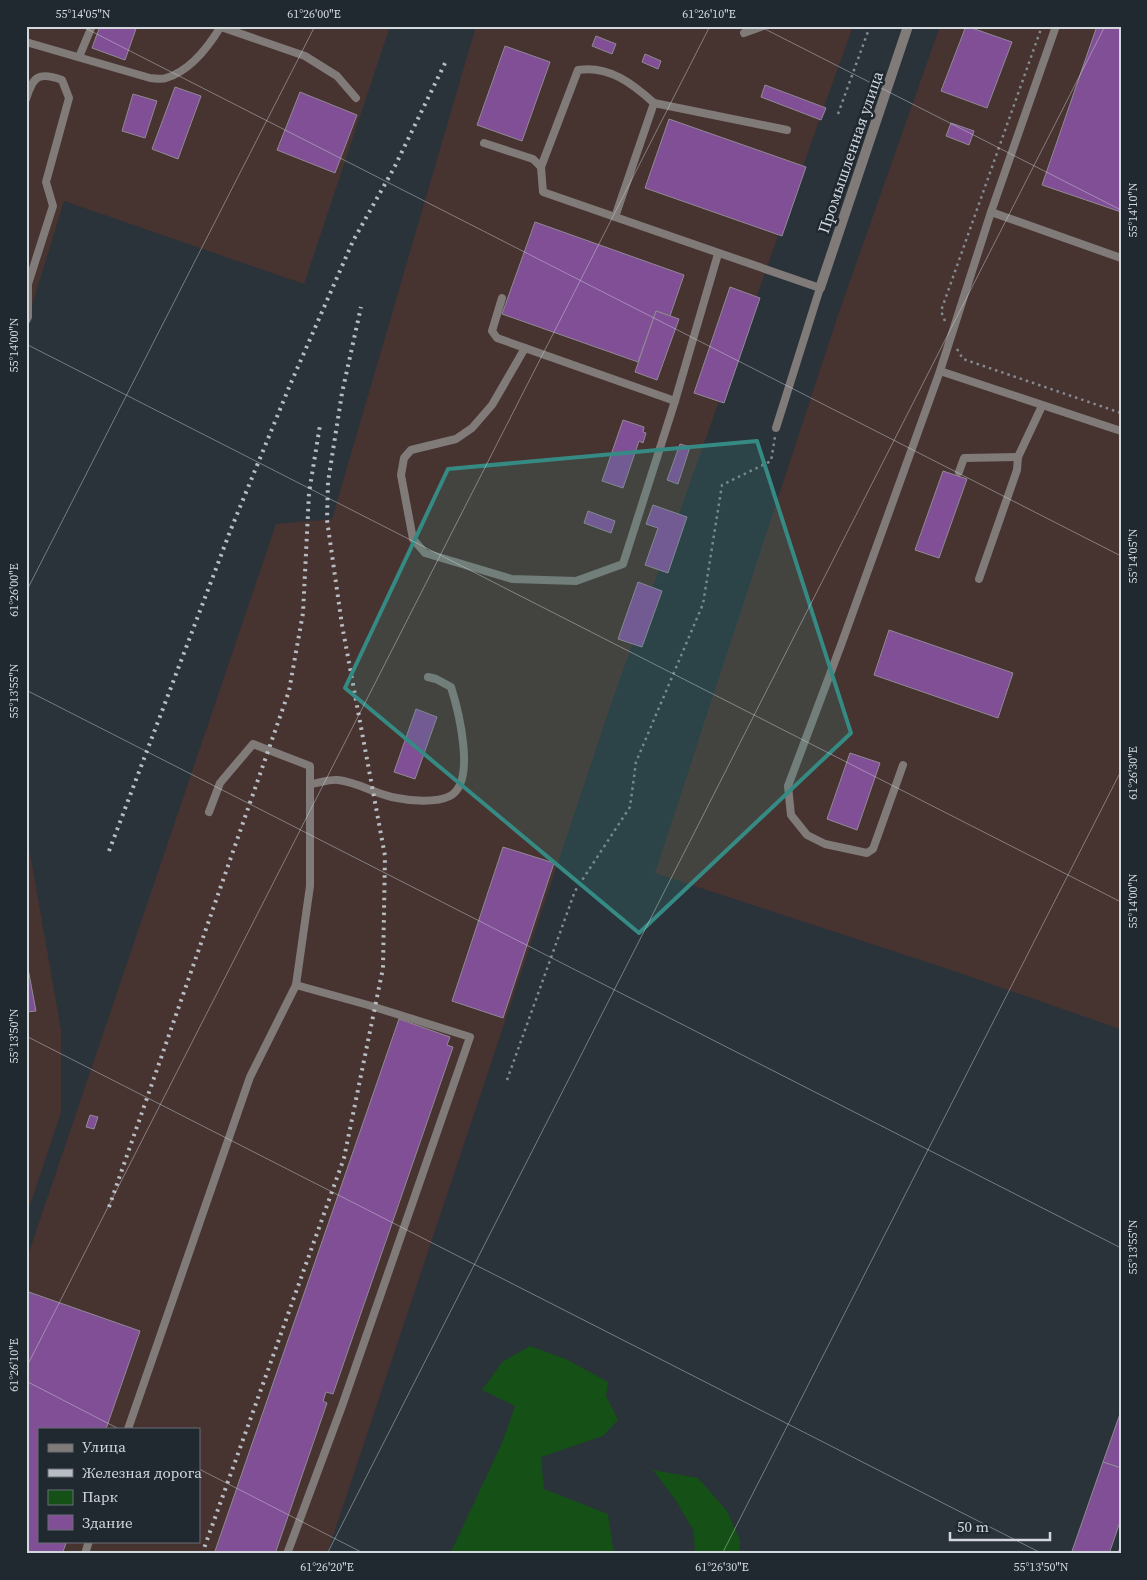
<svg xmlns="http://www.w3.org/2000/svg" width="1147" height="1580" viewBox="0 0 1147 1580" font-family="'Source Serif 4',serif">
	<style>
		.industrial { fill: #473330; fill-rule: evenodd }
		.green { fill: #155016 }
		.building { fill: #804f96; stroke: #918a95 }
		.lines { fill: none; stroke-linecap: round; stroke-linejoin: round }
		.path { stroke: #848a90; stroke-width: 2.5; stroke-dasharray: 2.5 4; stroke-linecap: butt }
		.lane { stroke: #807b78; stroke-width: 8 }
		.street { stroke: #807b78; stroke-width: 10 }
		.rail { stroke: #b7bdc2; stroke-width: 4; stroke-dasharray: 2.5 5; stroke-linecap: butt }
		.marked { fill: #368a84; fill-opacity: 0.2; stroke: #368a84; stroke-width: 4; stroke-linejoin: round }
		.ticks { fill: none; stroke: #d3d8dd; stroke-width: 1; stroke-opacity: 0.45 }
		.labels { text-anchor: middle; stroke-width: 5; stroke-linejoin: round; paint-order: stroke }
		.street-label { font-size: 16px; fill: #d3d8dd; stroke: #202830 }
		.neatline { fill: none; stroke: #d3d8dd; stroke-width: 2 }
		.ticks-label { font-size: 12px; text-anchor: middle; fill: #d3d8dd }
	</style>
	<rect width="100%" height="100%" fill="#2a323a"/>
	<!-- industrial -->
	<g class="industrial">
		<polygon points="26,26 390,26 304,284 64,201 26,325"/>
		<path d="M476,26h377l-243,681 -283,847h-301v-293l250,-737 56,-5zM39,1429h160v112h-160z"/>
		<polygon points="940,26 1121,26 1120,1029 951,970 655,873 838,315"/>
		<polygon points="26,830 61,1030 61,1112 26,1217"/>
	</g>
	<!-- green -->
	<g class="green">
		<polygon points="530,1346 566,1359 608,1382 606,1396 618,1420 603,1436 541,1457 544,1489 608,1514 614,1554 450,1554 502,1443 515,1406 482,1390 502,1362"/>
		<polygon points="653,1470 698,1478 727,1511 740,1540 739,1554 691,1554 695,1549 693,1530 677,1502"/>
	</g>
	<!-- building -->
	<g class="building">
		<polygon points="100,26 137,26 125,60 92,48"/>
		<polygon points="966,26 1012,42 987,108 941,91"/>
		<polygon points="1097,26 1121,26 1121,212 1042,185"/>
		<polygon points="596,36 616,44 612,54 592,46"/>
		<polygon points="505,46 550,62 522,141 477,125"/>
		<polygon points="645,54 661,61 658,69 642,62"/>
		<polygon points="765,85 826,108 821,120 761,97"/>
		<polygon points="175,87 201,96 178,159 152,149"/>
		<polygon points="300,92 357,115 335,173 277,150"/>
		<polygon points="133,94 157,101 145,138 122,131"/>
		<polygon points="669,119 806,167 782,236 645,188"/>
		<polygon points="951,123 974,131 969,145 946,136"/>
		<polygon points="535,222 684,275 670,316 656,311 638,362 502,314"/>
		<polygon points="730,287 760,298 724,403 694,393"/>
		<polygon points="656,311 679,319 657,380 635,372"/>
		<polygon points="623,420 644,427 643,432 646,433 643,443 639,441 623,488 602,481"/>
		<polygon points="680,444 690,447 678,484 667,480"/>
		<polygon points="943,471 967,479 939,558 915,550"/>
		<polygon points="653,505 687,517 668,573 645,565 658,528 646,524"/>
		<polygon points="588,511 615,521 611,533 584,523"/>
		<polygon points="638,582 662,591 642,647 618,639"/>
		<polygon points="889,630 1013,673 998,718 874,675"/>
		<polygon points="416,709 437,717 415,779 394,772"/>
		<polygon points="850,753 880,763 857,830 827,819"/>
		<polygon points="503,847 554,863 503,1018 452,1001"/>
		<polygon points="26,958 36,1011 26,1012"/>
		<polygon points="399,1019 450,1037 447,1045 453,1047 333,1394 326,1392 323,1401 327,1403 275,1554 214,1554"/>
		<polygon points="90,1115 98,1117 94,1129 86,1127"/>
		<polygon points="26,1291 140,1331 106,1429 39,1429 39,1541 67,1541 62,1554 26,1554"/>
		<polygon points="1121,1411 1121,1468 1103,1462"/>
		<polygon points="1103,1462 1121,1468 1121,1519 1109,1554 1071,1554"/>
	</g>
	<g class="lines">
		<!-- path -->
		<g class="path">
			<polyline points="838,114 870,26"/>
			<polyline points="945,321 941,311 1042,26"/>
			<polyline points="957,349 963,359 1121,413"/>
			<polyline points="507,1080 575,891 630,807 636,762 703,604 722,485 771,461 775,437"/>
		</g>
		<!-- lane -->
		<g class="lane">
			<polyline points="221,27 305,56 337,76 356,98"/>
			<polyline points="744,33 763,26"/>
			<path d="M26,42l124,36c5,0 11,2 16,0 24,-7 43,-32 55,-52"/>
			<polyline points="79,57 92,26"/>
			<path d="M26,99c7,-22 12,-28 36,-19l7,18 -23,84 7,24 -25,78v33l-2,4"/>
			<polyline points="654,103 787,130"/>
			<polyline points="484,143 533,159 541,167 543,192 820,288 776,428"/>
			<path d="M541,167l37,-97c31,-5 55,14 76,33l-39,114"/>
			<polyline points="991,212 1121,258"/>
			<polyline points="502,298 492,331 497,338 675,401"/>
			<polyline points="525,348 492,405 472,428 456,439 411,450 404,458 401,475 413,539 425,553 512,579 576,581 623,564 675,401 718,254"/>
			<polyline points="940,371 1121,431"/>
			<polyline points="959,472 964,458 1018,457"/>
			<polyline points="979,579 1017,470 1018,457 1042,406"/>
			<polyline points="903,765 873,849 867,853 825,844 807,835 791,815 788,786 841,645 940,371 991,212 1056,26"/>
			<path d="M311,784c8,-1 19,-5 27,-4 20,2 39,15 59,18 14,3 39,5 53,-2 27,-14 8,-87 1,-109l-15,-8 -8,-2"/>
			<polyline points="128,1429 250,1077 296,985 310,886 310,766 253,744 220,783 209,812"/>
			<polyline points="85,1554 89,1541"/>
			<polyline points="287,1554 342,1406 470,1037 368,1005 296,985"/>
		</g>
		<!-- street -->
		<polyline class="street" points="820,288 908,26"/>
		<!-- rail -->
		<g class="rail">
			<polyline points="109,851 231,529 290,385 353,241 394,168 446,61"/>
			<polyline points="109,1207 289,691 303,613 309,493 320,425"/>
			<polyline points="202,1554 344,1158 383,968 385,856 342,625 327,520 328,482 342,393 361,307"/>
		</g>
	</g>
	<!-- marked area -->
	<path class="marked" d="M757,441l94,292 -212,200 -294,-245 103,-219z"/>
	<!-- ticks -->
	<path class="ticks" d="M81,26l1040,530M759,26l362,184M26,344l1095,558M26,592l289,-566M26,690l1095,558M26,1036l1017,518M26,1368l684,-1342M26,1381l93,48M199,1469l166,85M327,1554l778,-1528M722,1554l399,-783M1117,1554l4,-8"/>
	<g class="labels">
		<!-- street labels -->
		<g class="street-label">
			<text transform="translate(850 152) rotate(-71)" y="6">Промышленная улица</text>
		</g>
	</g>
	<!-- border -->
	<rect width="1147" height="1580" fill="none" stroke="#202830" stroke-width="55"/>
	<!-- legend -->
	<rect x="38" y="1428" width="162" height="115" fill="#202830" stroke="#686e75"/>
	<rect x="48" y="1444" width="25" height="8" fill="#807b78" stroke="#686e75"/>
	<text x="82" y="1452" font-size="15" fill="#d3d8dd">Улица</text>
	<rect x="48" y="1469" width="25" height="8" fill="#b7bdc2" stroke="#686e75"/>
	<text x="82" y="1478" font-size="15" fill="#d3d8dd">Железная дорога</text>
	<rect x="48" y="1490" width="25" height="15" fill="#155016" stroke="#686e75"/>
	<text x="82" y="1502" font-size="15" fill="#d3d8dd">Парк</text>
	<rect x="48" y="1515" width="25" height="15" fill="#804f96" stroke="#686e75"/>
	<text x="82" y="1528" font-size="15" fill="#d3d8dd">Здание</text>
	<!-- scale -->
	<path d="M950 1532v8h100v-8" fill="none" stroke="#d3d8dd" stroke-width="2.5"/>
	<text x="957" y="1532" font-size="15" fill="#d3d8dd" stroke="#202830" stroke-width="4" paint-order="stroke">50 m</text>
	<rect x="28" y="28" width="1092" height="1524" class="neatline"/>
	<g class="ticks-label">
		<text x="83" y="18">55°14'05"N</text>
		<text x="314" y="18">61°26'00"E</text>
		<text x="709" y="18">61°26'10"E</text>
		<text transform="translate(1133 210) rotate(-90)" y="4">55°14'10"N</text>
		<text transform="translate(14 345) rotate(-90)" y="4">55°14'00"N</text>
		<text transform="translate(1133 556) rotate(-90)" y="4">55°14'05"N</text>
		<text transform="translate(14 590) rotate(-90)" y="4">61°26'00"E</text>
		<text transform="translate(14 691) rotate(-90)" y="4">55°13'55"N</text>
		<text transform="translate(1133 773) rotate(-90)" y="4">61°26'30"E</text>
		<text transform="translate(1133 901) rotate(-90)" y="4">55°14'00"N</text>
		<text transform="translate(14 1036) rotate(-90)" y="4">55°13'50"N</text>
		<text transform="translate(1133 1247) rotate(-90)" y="4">55°13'55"N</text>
		<text transform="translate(14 1365) rotate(-90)" y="4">61°26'10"E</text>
		<text x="327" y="1571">61°26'20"E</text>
		<text x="722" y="1571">61°26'30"E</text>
		<text x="1041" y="1571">55°13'50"N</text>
	</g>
</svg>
